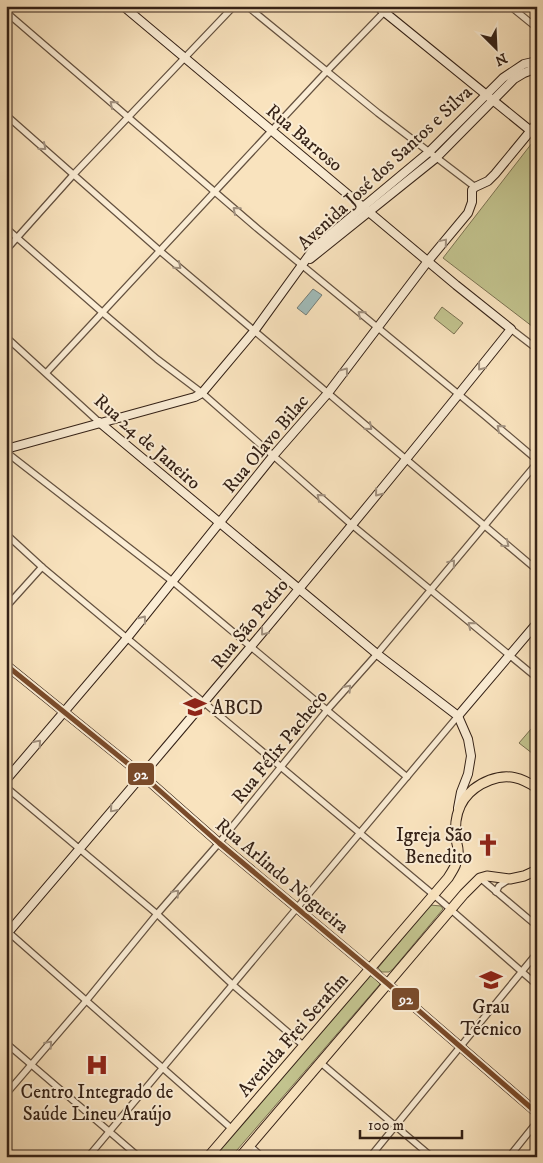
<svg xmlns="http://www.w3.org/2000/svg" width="543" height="1163" viewBox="0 0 543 1163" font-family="'IM FELL DW Pica',serif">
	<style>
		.green { fill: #c2c38e; stroke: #7b7252 }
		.water { fill: #a1bcba; stroke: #757e78 }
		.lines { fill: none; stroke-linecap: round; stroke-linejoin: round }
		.street-casing { stroke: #655240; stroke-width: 8 }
		.secondary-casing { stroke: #342116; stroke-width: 10 }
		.primary-casing { stroke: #342116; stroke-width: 11 }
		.street { stroke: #fbedd5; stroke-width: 5.5 }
		.secondary { stroke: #fbedd5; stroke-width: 8 }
		.primary { stroke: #f9e3be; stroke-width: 9 }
		.bus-1-casing { stroke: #fbedd5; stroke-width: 9 }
		.bus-1 { stroke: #7a4b2a; stroke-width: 5 }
		.oneway { stroke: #a1917f }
		.labels { text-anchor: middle; stroke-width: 4; stroke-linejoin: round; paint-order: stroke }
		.street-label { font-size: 19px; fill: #342116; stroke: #fbedd5 }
		.poi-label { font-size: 19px; fill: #342116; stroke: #fbedd5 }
		.line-badge { stroke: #fbedd5; stroke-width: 2 }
		.badge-label { font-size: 14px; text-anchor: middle; font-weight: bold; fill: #fff }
	</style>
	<rect width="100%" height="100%" fill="#f9e3be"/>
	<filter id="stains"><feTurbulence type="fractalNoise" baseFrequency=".004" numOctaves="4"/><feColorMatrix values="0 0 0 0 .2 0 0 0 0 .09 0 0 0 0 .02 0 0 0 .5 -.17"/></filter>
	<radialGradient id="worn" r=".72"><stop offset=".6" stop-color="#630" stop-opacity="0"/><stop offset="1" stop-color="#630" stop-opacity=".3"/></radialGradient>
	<!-- green -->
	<g class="green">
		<polygon points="532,143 537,147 537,330 443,258"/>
		<polygon points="442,307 463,323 454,334 434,318"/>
		<polygon points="537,722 537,757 519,743"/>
		<polygon points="430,905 441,906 443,909 393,969 389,972 382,972 378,968"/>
		<polygon points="369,975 372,976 380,984 231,1157 214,1157"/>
	</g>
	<!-- water -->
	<polygon class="water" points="313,289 322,295 306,315 297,308"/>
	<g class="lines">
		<defs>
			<g id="street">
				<polyline points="247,6 378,113 475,187"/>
				<polyline points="510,6 537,28"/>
				<polyline points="6,12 258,229 485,416 537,460"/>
				<polyline points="6,115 160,251 537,570"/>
				<polyline points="6,228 103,313 157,359 202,393 352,525 537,678"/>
				<polyline points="6,250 74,174 234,6"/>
				<polyline points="511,329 537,349"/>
				<polyline points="6,337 99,422"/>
				<polyline points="47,372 327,71 390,6"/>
				<polyline points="6,452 172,581 407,777"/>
				<polyline points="6,534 42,567 441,901 537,985"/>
				<polyline points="6,607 42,567"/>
				<polyline points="6,787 157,914 233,985 304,1046"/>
				<polyline points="480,878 537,926"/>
				<polyline points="496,892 499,886 508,880"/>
				<polyline points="6,930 232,1129"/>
				<polyline points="6,1043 139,1157"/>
				<polyline points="321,1063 432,1157"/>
				<polyline points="6,1094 86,1001 157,914 219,843 328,709 377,654 537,463"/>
				<polyline points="249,1145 262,1157"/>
				<polyline points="88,1157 458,716"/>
				<polyline points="370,1157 537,953"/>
				<polyline points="509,1157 537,1122"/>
			</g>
			<g id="secondary">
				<polyline points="377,6 537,136"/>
				<polyline points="310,259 436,158 514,79 524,73 537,68"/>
				<polyline points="99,422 377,654 458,716 468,739 471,756 468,774 461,792 458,808"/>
				<polyline points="6,449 195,397 202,393 255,330 315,247 429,152 503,78 524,64 537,61"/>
				<polyline points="6,665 142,775 219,843 388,984 537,1113"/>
				<polyline points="458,716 537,623"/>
				<polyline points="6,780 127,638 273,456 328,393 428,261 468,213 472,202 472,190 475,187 488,181 495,174 537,123"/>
				<path d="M6,935c171,-200 341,-400 505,-606l-55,-44 -333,-279"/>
			</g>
			<g id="primary">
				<path d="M208,1157l240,-279c5,-8 10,-15 10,-25 1,-5 -2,-10 -2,-15 -3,-27 8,-48 34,-58 18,-7 32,-2 47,8"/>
				<polyline points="240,1157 464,894 480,878 487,876 510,879 524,876 537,870"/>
			</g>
		</defs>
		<!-- street casing -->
		<use href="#street" class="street-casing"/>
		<!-- secondary casing -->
		<use href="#secondary" class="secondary-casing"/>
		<!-- primary casing -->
		<use href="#primary" class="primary-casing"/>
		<!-- street -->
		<use href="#street" class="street"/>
		<!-- secondary -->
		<use href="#secondary" class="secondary"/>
		<!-- primary -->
		<use href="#primary" class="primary"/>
		<defs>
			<polyline id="bus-1" points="6,665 142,775 219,843 388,984 537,1113"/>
		</defs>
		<!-- bus-1 casing -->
		<use href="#bus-1" class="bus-1-casing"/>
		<!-- bus-1 -->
		<use href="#bus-1" class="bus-1"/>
	</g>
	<!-- one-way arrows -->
	<defs><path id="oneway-chevron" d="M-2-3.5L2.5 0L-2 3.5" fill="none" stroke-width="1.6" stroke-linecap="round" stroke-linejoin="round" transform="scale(1.25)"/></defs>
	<g class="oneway">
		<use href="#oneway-chevron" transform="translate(113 104) rotate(-139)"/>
		<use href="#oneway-chevron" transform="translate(43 147) rotate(41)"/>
		<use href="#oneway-chevron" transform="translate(236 210) rotate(-139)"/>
		<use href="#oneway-chevron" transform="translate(444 242) rotate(-50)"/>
		<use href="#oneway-chevron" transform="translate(178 266) rotate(40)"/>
		<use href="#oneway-chevron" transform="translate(361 314) rotate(-140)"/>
		<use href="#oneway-chevron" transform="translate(481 367) rotate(128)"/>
		<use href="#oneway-chevron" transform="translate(345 371) rotate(-53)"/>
		<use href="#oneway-chevron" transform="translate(369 427) rotate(41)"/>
		<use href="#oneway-chevron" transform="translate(500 428) rotate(-139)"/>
		<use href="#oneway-chevron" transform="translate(378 493) rotate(129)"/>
		<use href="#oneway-chevron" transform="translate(320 497) rotate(-139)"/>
		<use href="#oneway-chevron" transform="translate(506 544) rotate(40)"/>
		<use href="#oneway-chevron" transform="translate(452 563) rotate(-50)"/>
		<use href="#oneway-chevron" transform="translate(143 619) rotate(-52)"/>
		<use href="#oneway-chevron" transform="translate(471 625) rotate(-140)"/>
		<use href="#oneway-chevron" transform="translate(264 632) rotate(128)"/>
		<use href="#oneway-chevron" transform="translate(348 688) rotate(-48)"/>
		<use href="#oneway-chevron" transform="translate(38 743) rotate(-49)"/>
		<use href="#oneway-chevron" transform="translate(113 809) rotate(131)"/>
		<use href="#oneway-chevron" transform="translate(176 893) rotate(-49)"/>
		<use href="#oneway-chevron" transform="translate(49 1044) rotate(-49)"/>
	</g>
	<!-- icons -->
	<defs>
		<symbol id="university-bare" viewBox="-9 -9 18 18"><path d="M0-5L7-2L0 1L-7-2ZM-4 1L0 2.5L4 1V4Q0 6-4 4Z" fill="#8f2418" stroke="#fbedd5" stroke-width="2.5" paint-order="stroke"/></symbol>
		<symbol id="church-bare" viewBox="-9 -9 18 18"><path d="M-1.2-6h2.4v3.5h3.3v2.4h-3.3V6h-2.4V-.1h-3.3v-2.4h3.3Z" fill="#8f2418" stroke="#fbedd5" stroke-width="2.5" paint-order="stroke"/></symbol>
		<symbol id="hospital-bare" viewBox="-9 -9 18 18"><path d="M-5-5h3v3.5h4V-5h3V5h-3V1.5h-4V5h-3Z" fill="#8f2418" stroke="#fbedd5" stroke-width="2.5" paint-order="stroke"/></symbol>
	</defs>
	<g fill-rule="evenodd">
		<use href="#university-bare" x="179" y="691" width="32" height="32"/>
		<use href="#church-bare" x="472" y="829" width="32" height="32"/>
		<use href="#university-bare" x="475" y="964" width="32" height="32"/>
		<use href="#hospital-bare" x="81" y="1049" width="32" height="32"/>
	</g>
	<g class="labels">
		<!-- street labels -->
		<g class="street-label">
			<text transform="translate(305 137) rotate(40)" y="7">Rua Barroso</text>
			<text transform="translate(384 167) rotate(-43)" y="7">Avenida José dos Santos e Silva</text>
			<text transform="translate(148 441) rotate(41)" y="7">Rua 24 de Janeiro</text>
			<text transform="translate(265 443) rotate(-50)" y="7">Rua Olavo Bilac</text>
			<text transform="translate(249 623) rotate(-51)" y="7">Rua São Pedro</text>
			<text transform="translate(279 746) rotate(-51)" y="7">Rua Félix Pacheco</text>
			<text transform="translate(283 875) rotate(40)" y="7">Rua Arlindo Nogueira</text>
			<text transform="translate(292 1034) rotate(-49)" y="7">Avenida Frei Serafim</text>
		</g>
		<!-- poi labels -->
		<g class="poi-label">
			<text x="212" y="714" text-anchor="start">ABCD</text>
			<text x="472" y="841" text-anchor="end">Igreja São<tspan x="472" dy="22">Benedito</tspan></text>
			<text x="491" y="1013">Grau<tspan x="491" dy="22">Técnico</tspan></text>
			<text x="97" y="1098">Centro Integrado de<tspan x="97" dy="22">Saúde Lineu Araújo</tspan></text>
		</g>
	</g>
	<g class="line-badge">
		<rect x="127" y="762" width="28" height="24" rx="5" fill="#7a4b2a"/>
		<rect x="391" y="987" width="29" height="24" rx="5" fill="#7a4b2a"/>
	</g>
	<g class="badge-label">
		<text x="141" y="779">92</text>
		<text x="406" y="1004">92</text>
	</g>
	<!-- margin -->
	<rect width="543" height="1163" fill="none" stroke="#f9e3be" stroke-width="25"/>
	<rect x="8" y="8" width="528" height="1148" fill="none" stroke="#342116" stroke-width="2.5"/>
	<rect x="12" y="12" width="518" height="1138" fill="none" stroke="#342116"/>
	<!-- north arrow -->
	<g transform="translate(496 48) rotate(156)" stroke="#fbedd5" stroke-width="4" paint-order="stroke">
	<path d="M0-4L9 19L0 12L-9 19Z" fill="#342116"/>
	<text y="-8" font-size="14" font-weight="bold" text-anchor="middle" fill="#342116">N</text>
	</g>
	<!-- scale -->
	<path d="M360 1130v8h102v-8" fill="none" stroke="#342116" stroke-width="2.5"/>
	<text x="368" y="1130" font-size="15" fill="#342116" stroke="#fbedd5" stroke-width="4" paint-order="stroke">100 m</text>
	<rect width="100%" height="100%" filter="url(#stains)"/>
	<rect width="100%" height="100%" fill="url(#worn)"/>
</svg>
